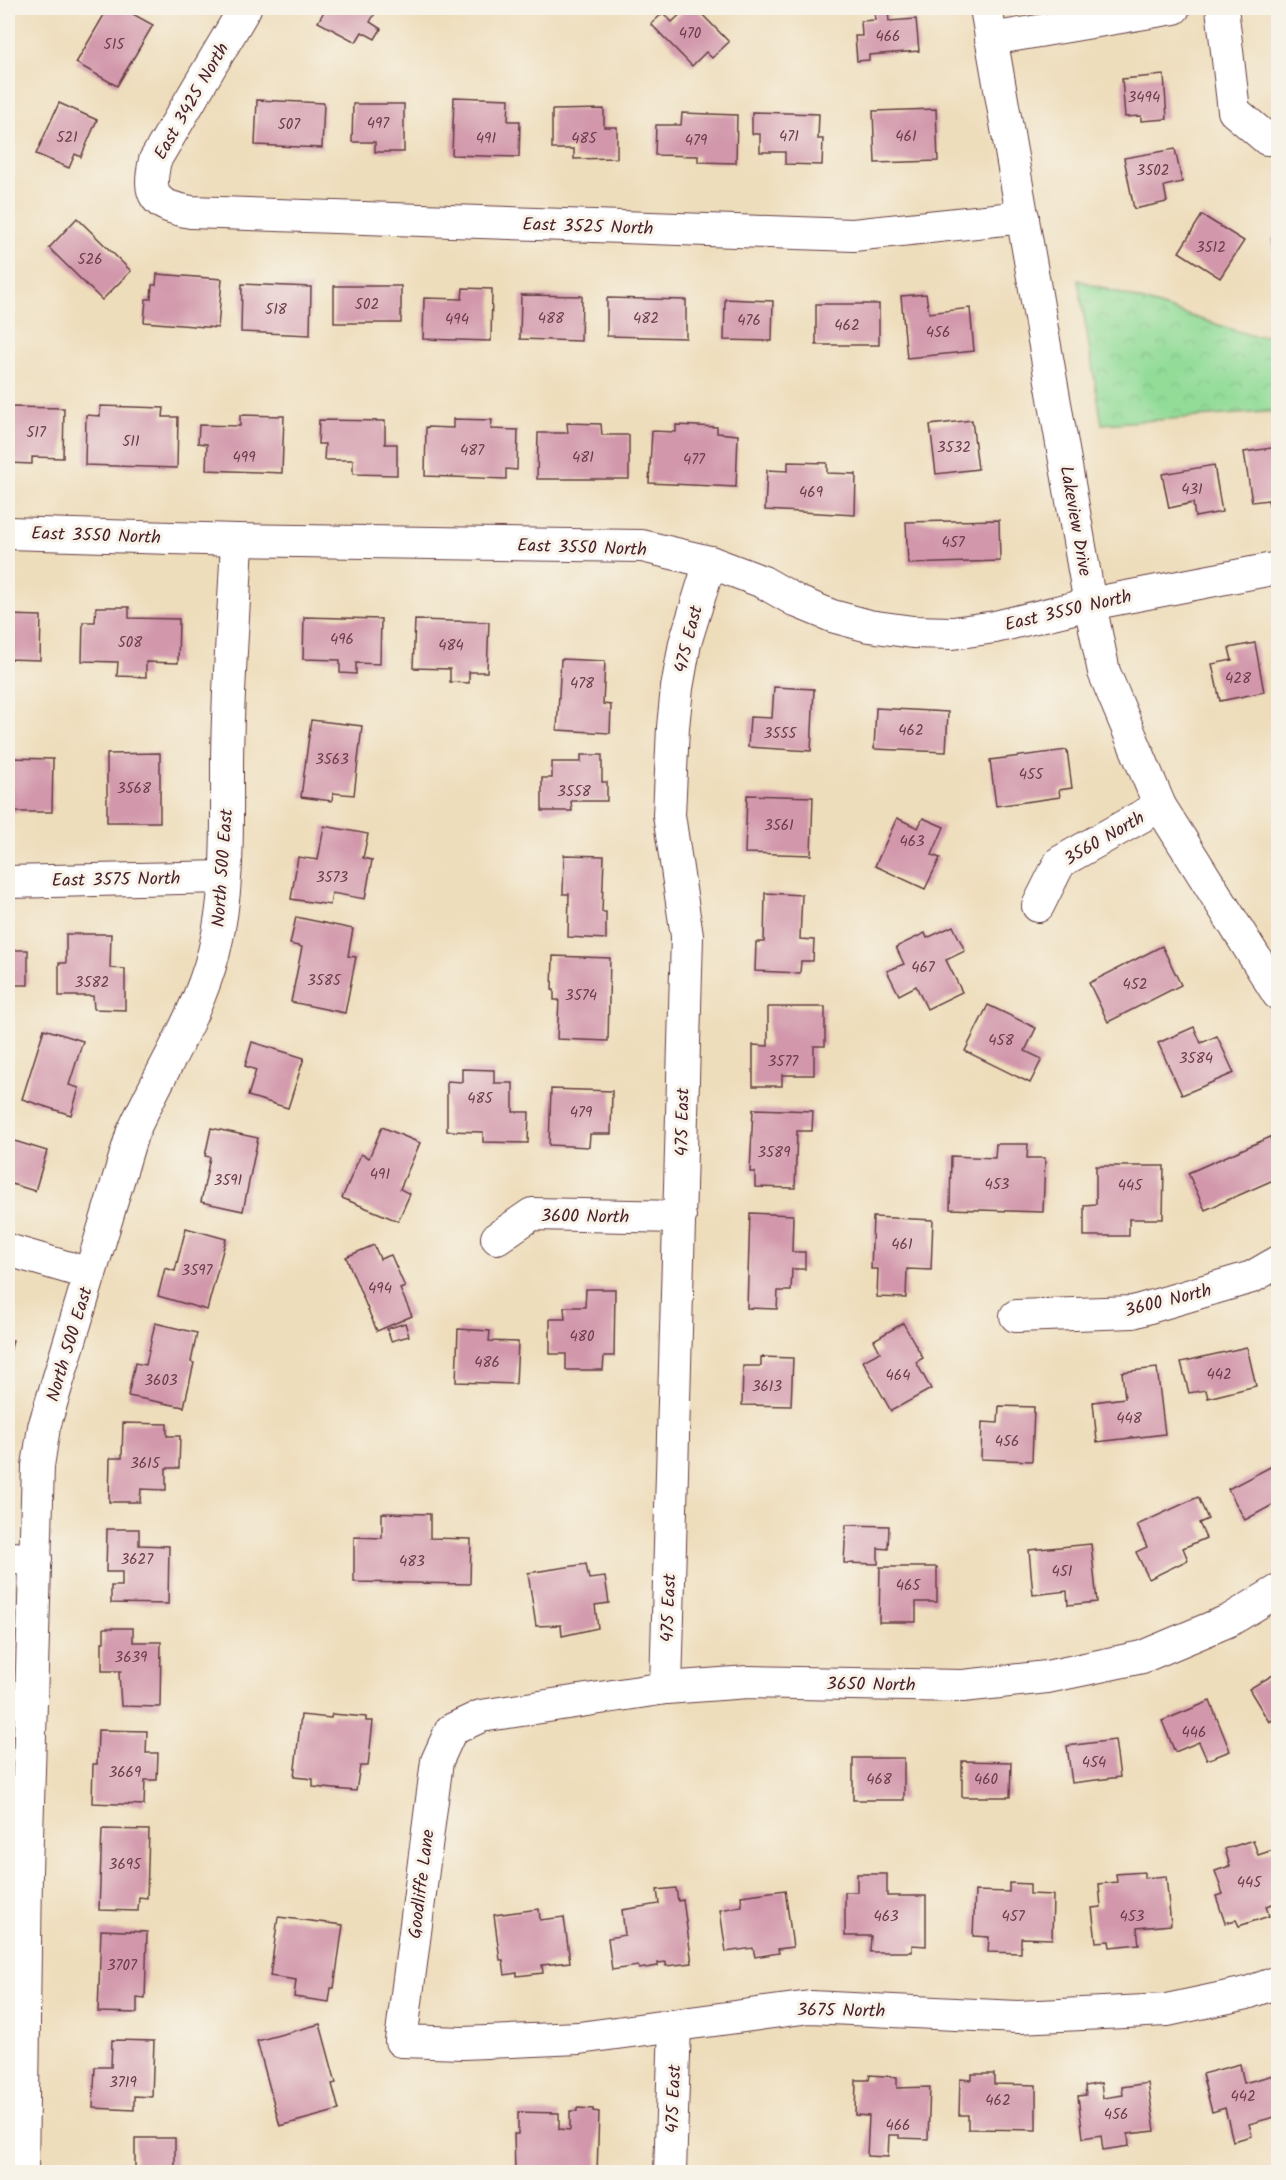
<svg xmlns="http://www.w3.org/2000/svg" width="1286" height="2180" viewBox="0 0 1286 2180" font-family="Kalam,sans-serif">
	<style>
		.park { fill: url(#park-crowns); stroke: #6e7e62; stroke-width: 1.5 }
		.building { fill: #d297ab }
		.lines { fill: none; stroke-linecap: round; stroke-linejoin: round }
		.minor-casing { stroke: #633c41; stroke-width: 34 }
		.minor { stroke: #fff; stroke-width: 32 }
		.labels { text-anchor: middle; stroke-width: 6; stroke-linejoin: round; paint-order: stroke }
		.number-label { font-size: 15px; fill: #6c3d4b }
		.street-label { font-size: 18px; fill: #4a1f2b; stroke: #f7f3e8 }
	</style>
	<defs>
		<pattern id="park-crowns" width="20" height="18" patternUnits="userSpaceOnUse" patternTransform="scale(1.5)"><rect width="20" height="18" fill="#92dc98"/><path d="M2 6a3 3 0 1 1 6 0M12 15a3 3 0 1 1 6 0" fill="none" stroke="#7fbc83"/></pattern>
	</defs>
	<rect width="100%" height="100%" fill="#f7f3e8"/>
	<filter id="ink" filterUnits="userSpaceOnUse"><feTurbulence type="fractalNoise" baseFrequency=".0167" numOctaves="2"/><feDisplacementMap in="SourceGraphic" scale="12" xChannelSelector="R" yChannelSelector="G"/><feConvolveMatrix kernelMatrix="1 2 1 2 8 2 1 2 1" color-interpolation-filters="sRGB"/></filter>
	<filter id="wash" filterUnits="userSpaceOnUse"><feTurbulence type="fractalNoise" baseFrequency=".008" numOctaves="4" result="noise"/><feDisplacementMap in="SourceGraphic" scale="24" xChannelSelector="R" yChannelSelector="G"/><feGaussianBlur stdDeviation="1.35" result="paint"/><feColorMatrix in="noise" values="0 0 0 0 0 0 0 0 0 0 0 0 0 0 0 0 0 1.4 0 .05"/><feComposite in="paint" operator="in"/></filter>
	<g filter="url(#wash)">
		<rect width="100%" height="100%" fill="#edb"/>
		<!-- park -->
		<polygon class="park" points="1078,280 1253,336 1278,335 1278,411 1102,424"/>
		<g id="blocks">
			<!-- building -->
			<g class="building">
				<polygon points="108,8 122,8 153,25 117,86 76,63"/>
				<polygon points="326,8 378,8 370,22 381,29 375,39 362,32 356,42 318,22"/>
				<polygon points="687,8 696,8 729,42 712,58 706,52 692,66 651,24 663,13 672,22"/>
				<polygon points="888,11 889,21 916,19 919,51 869,55 869,60 857,61 855,36 862,36 861,21 875,20 874,12"/>
				<polygon points="1164,75 1167,119 1141,121 1141,116 1125,117 1122,79"/>
				<polygon points="454,97 509,99 508,121 520,121 519,157 452,155"/>
				<polygon points="257,100 324,103 322,148 255,145"/>
				<polygon points="59,103 97,120 81,157 75,154 69,168 36,154"/>
				<polygon points="353,104 404,104 404,152 375,152 375,142 352,142"/>
				<polygon points="604,109 604,127 617,127 617,158 574,159 574,149 552,149 552,110"/>
				<polygon points="936,109 938,161 875,163 873,111"/>
				<polygon points="752,112 819,114 818,139 823,139 822,165 785,164 785,152 760,152 760,134 752,134"/>
				<polygon points="682,113 737,115 736,163 698,162 698,156 655,155 656,125 681,125"/>
				<polygon points="1175,149 1182,182 1164,186 1167,202 1134,209 1124,158"/>
				<polygon points="1202,215 1244,241 1220,278 1179,252"/>
				<polygon points="77,218 131,271 102,300 49,248"/>
				<polygon points="1278,237 1278,272 1277,272 1272,238"/>
				<polygon points="157,274 222,279 218,328 144,322 146,299 151,299 152,285 156,285"/>
				<polygon points="242,284 311,287 310,335 241,332"/>
				<rect x="334" y="286" width="67" height="37"/>
				<polygon points="463,288 492,289 491,341 423,339 424,298 462,299"/>
				<polygon points="926,294 929,313 970,308 974,351 907,358 901,296"/>
				<polygon points="521,295 582,296 581,341 520,339"/>
				<polygon points="607,298 686,300 686,338 607,336"/>
				<polygon points="725,299 773,301 772,341 724,340"/>
				<rect x="816" y="304" width="63" height="41"/>
				<polygon points="100,406 164,408 163,417 178,417 177,468 85,465 86,415 100,416"/>
				<polygon points="8,407 64,408 63,458 32,457 32,464 8,463"/>
				<polygon points="240,415 284,416 282,473 206,470 207,444 198,443 199,425 240,426"/>
				<polygon points="453,419 492,420 491,429 518,430 517,470 506,469 506,479 425,476 426,427 453,428"/>
				<polygon points="319,420 385,421 385,444 397,444 397,475 353,474 353,460 324,460 325,444 318,444"/>
				<polygon points="972,420 978,469 936,474 930,425"/>
				<polygon points="567,423 601,424 602,435 629,435 629,479 537,479 538,433 568,433"/>
				<polygon points="676,425 717,427 717,433 738,435 736,487 649,483 652,431 676,432"/>
				<polygon points="1278,447 1278,504 1269,505 1268,500 1252,502 1244,452"/>
				<polygon points="788,462 827,463 827,473 856,474 855,515 765,510 767,470 788,471"/>
				<polygon points="1214,465 1222,512 1195,517 1193,503 1169,508 1162,474"/>
				<polygon points="999,520 1000,561 908,564 906,522"/>
				<polygon points="96,607 129,607 129,618 179,619 178,663 146,662 146,677 117,676 118,662 82,661 83,622 95,622"/>
				<polygon points="8,615 41,616 40,660 8,659"/>
				<polygon points="304,617 381,619 380,664 356,663 356,674 340,673 340,660 303,659"/>
				<polygon points="415,620 489,622 487,672 469,672 469,683 450,682 450,669 413,668"/>
				<polygon points="1255,643 1264,692 1220,701 1212,664 1232,660 1229,648"/>
				<polygon points="561,659 605,661 603,704 611,705 610,733 557,730"/>
				<polygon points="774,687 814,689 811,751 748,747 750,717 772,718"/>
				<polygon points="876,708 948,712 946,752 874,749"/>
				<polygon points="311,720 362,726 354,795 333,793 332,801 301,797"/>
				<polygon points="1067,750 1072,788 1059,790 1060,797 996,806 990,760"/>
				<polygon points="160,753 160,822 107,822 107,754"/>
				<polygon points="581,755 602,755 602,782 607,782 607,801 571,801 572,811 542,811 542,778 552,778 552,762 581,762"/>
				<polygon points="8,758 53,759 52,812 10,812 10,796 8,796"/>
				<polygon points="747,795 813,797 811,855 745,853"/>
				<polygon points="897,818 918,828 923,818 944,827 932,855 940,858 925,889 875,866"/>
				<polygon points="324,826 368,834 363,858 372,860 365,899 332,893 330,905 291,899 298,857 318,860"/>
				<polygon points="564,855 604,856 602,912 606,912 606,939 568,937 569,894 563,894"/>
				<polygon points="765,893 802,895 800,939 814,940 813,961 801,961 800,973 755,971 756,942 764,942"/>
				<polygon points="296,917 353,929 348,956 356,957 345,1013 291,1002 302,947 290,944"/>
				<polygon points="953,926 965,951 946,960 962,992 927,1009 916,986 899,995 887,971 904,964 896,947 925,933 927,938"/>
				<polygon points="66,934 111,934 110,968 125,969 125,1010 94,1009 93,996 59,996 59,963 66,963"/>
				<polygon points="1162,946 1181,985 1108,1022 1089,983"/>
				<rect x="8" y="950" width="20" height="35"/>
				<polygon points="553,956 610,958 608,1041 557,1039 559,1000 554,1000 554,990 552,990"/>
				<polygon points="988,1005 1036,1028 1025,1051 1042,1059 1030,1083 965,1051"/>
				<polygon points="768,1007 825,1007 825,1046 814,1046 814,1075 782,1075 782,1086 753,1086 753,1045 768,1046"/>
				<polygon points="1194,1027 1201,1043 1217,1036 1234,1073 1182,1095 1158,1043"/>
				<polygon points="44,1029 83,1041 69,1085 79,1088 71,1115 22,1099"/>
				<polygon points="252,1042 304,1058 288,1108 248,1096 256,1070 245,1066"/>
				<polygon points="462,1069 494,1070 494,1083 513,1083 513,1112 529,1112 528,1143 483,1142 483,1132 447,1131 447,1081 462,1082"/>
				<polygon points="551,1089 612,1091 611,1134 590,1134 589,1147 549,1145"/>
				<polygon points="753,1109 813,1111 812,1131 797,1131 795,1188 755,1187 755,1172 750,1172"/>
				<polygon points="382,1127 420,1143 400,1189 410,1194 398,1221 342,1198 361,1154 369,1158"/>
				<polygon points="211,1128 258,1138 243,1211 201,1202 210,1157 205,1156"/>
				<polygon points="1275,1135 1278,1143 1278,1178 1205,1210 1188,1173"/>
				<polygon points="8,1139 47,1151 35,1191 8,1183"/>
				<polygon points="996,1144 1028,1144 1027,1158 1045,1158 1043,1212 950,1209 951,1156 995,1158"/>
				<polygon points="1096,1166 1164,1166 1163,1219 1129,1219 1129,1236 1084,1236 1084,1205 1096,1204"/>
				<polygon points="750,1213 793,1215 792,1252 805,1252 805,1269 792,1269 791,1291 778,1291 777,1309 747,1308"/>
				<polygon points="873,1217 933,1220 931,1270 907,1269 906,1298 877,1297 878,1269 871,1269"/>
				<polygon points="186,1228 226,1239 207,1310 158,1296 165,1268 175,1271"/>
				<polygon points="374,1245 380,1259 391,1255 405,1287 400,1289 412,1316 377,1331 346,1257"/>
				<polygon points="586,1289 615,1289 614,1356 604,1356 603,1370 566,1370 566,1354 550,1354 550,1319 565,1319 564,1307 585,1307"/>
				<polygon points="155,1323 197,1333 191,1362 194,1363 184,1407 128,1396 135,1363 146,1365"/>
				<polygon points="405,1323 409,1336 391,1341 387,1329"/>
				<polygon points="903,1323 923,1358 916,1362 931,1389 891,1411 863,1361 880,1352 874,1340"/>
				<polygon points="458,1329 490,1331 489,1341 518,1342 516,1384 456,1382"/>
				<polygon points="8,1339 13,1340 8,1360"/>
				<polygon points="1247,1347 1256,1386 1208,1398 1206,1390 1189,1393 1181,1362"/>
				<polygon points="761,1357 793,1358 791,1406 742,1405 743,1366 761,1366"/>
				<polygon points="1157,1368 1165,1434 1097,1442 1093,1402 1125,1398 1122,1372"/>
				<polygon points="999,1406 1034,1407 1032,1461 981,1459 982,1422 998,1423"/>
				<polygon points="123,1423 167,1424 167,1436 180,1436 179,1468 166,1468 166,1490 141,1489 140,1502 109,1502 110,1458 122,1458"/>
				<polygon points="1278,1463 1278,1502 1245,1520 1228,1489"/>
				<polygon points="1198,1497 1208,1519 1199,1523 1206,1538 1183,1548 1188,1560 1149,1579 1136,1552 1147,1547 1137,1525"/>
				<polygon points="382,1513 430,1514 430,1538 471,1539 470,1584 354,1582 354,1537 382,1538"/>
				<polygon points="846,1525 889,1526 888,1549 878,1548 878,1564 844,1563"/>
				<polygon points="107,1529 139,1529 139,1545 169,1546 168,1604 111,1603 111,1586 122,1586 122,1572 106,1572"/>
				<polygon points="1091,1544 1097,1602 1068,1605 1067,1591 1033,1595 1029,1550"/>
				<polygon points="586,1564 589,1579 605,1577 609,1603 595,1605 598,1628 562,1636 561,1625 536,1626 528,1573"/>
				<polygon points="880,1567 937,1567 937,1602 916,1602 916,1622 879,1622"/>
				<polygon points="104,1628 133,1628 133,1642 161,1642 160,1707 121,1706 119,1673 121,1671 102,1671 102,1642 104,1642"/>
				<polygon points="1278,1672 1278,1717 1269,1722 1249,1689"/>
				<polygon points="1210,1701 1230,1751 1207,1760 1199,1742 1175,1752 1162,1721"/>
				<polygon points="332,1714 366,1717 366,1721 373,1721 368,1766 360,1766 356,1791 313,1787 313,1779 294,1777 301,1715 331,1718"/>
				<polygon points="98,1730 147,1731 146,1753 158,1753 157,1780 145,1780 144,1805 92,1803 93,1764 97,1764"/>
				<polygon points="1115,1740 1120,1777 1072,1783 1067,1746"/>
				<rect x="853" y="1758" width="51" height="42"/>
				<polygon points="962,1761 1011,1762 1010,1797 962,1797"/>
				<polygon points="102,1829 149,1830 147,1898 139,1897 138,1911 99,1910"/>
				<polygon points="1253,1840 1258,1855 1273,1850 1278,1866 1278,1902 1266,1906 1269,1916 1239,1926 1236,1920 1225,1923 1216,1896 1223,1894 1215,1871 1230,1866 1225,1849"/>
				<polygon points="1144,1872 1144,1878 1166,1876 1171,1925 1137,1928 1139,1944 1110,1947 1109,1941 1096,1942 1092,1908 1101,1907 1099,1884 1117,1882 1116,1874"/>
				<polygon points="857,1874 887,1874 887,1896 926,1896 926,1946 912,1945 912,1952 870,1952 871,1936 845,1936 845,1892 857,1892"/>
				<polygon points="1009,1883 1030,1884 1030,1894 1053,1895 1052,1939 1021,1938 1021,1953 988,1952 989,1937 973,1936 975,1891 1009,1892"/>
				<polygon points="676,1888 678,1901 683,1900 692,1963 666,1966 666,1962 658,1963 658,1966 639,1969 638,1966 612,1970 608,1938 625,1935 622,1910 659,1904 657,1890"/>
				<polygon points="785,1890 793,1947 778,1949 779,1953 755,1957 753,1948 726,1952 720,1910 742,1906 741,1896"/>
				<polygon points="539,1909 540,1920 564,1917 570,1962 542,1965 543,1973 517,1976 517,1973 505,1975 503,1960 500,1960 494,1915"/>
				<polygon points="278,1917 343,1925 334,1988 331,1988 329,2002 294,1997 296,1980 270,1976"/>
				<polygon points="101,1930 147,1932 145,1999 137,1998 137,2013 98,2012"/>
				<polygon points="320,2024 336,2083 332,2084 339,2110 280,2126 257,2041"/>
				<polygon points="112,2040 154,2041 152,2097 134,2096 134,2110 93,2108 95,2067 111,2067"/>
				<polygon points="1240,2064 1244,2083 1277,2074 1278,2116 1249,2124 1252,2136 1233,2141 1225,2108 1212,2112 1202,2074"/>
				<polygon points="972,2074 994,2074 994,2084 1036,2085 1036,2130 968,2129 968,2115 959,2115 960,2079 972,2080"/>
				<polygon points="870,2075 897,2077 897,2088 930,2087 928,2139 899,2138 899,2135 889,2135 888,2157 867,2156 869,2116 855,2115 856,2080 869,2080"/>
				<polygon points="1101,2083 1103,2098 1123,2095 1122,2087 1148,2083 1155,2131 1128,2134 1129,2146 1103,2150 1101,2135 1083,2138 1078,2096 1086,2095 1085,2086"/>
				<polygon points="577,2108 593,2109 593,2111 599,2112 597,2172 567,2172 567,2170 533,2169 533,2172 515,2172 514,2134 518,2134 518,2112 559,2113 559,2129 570,2130 570,2111 577,2111"/>
				<polygon points="135,2138 175,2138 175,2169 164,2170 164,2172 135,2172"/>
			</g>
		</g>
	</g>
	<g filter="url(#ink)">
		<use href="#blocks" fill-opacity="0" stroke="#633c41" stroke-width="1.5"/>
		<g class="lines">
			<defs>
				<g id="minor">
					<path d="M245,8l-90,152c-8,37 -1,45 36,52l662,23 170,-18"/>
					<polyline points="986,8 1090,604 1104,672 1160,806 1278,994"/>
					<polyline points="1222,8 1234,111 1267,139"/>
					<polyline points="991,39 1174,8"/>
					<polyline points="8,533 237,540 642,546 710,562 763,582 798,602 832,616 869,626 913,632 953,633 995,627 1090,604 1278,568"/>
					<polyline points="8,882 224,877"/>
					<polyline points="1038,906 1060,862 1160,806"/>
					<polyline points="497,1238 532,1214 680,1217"/>
					<polyline points="8,1250 90,1274"/>
					<polyline points="1016,1316 1133,1312 1252,1277 1278,1262"/>
					<polyline points="8,1558 36,1559"/>
					<polyline points="1278,1591 1230,1620 1142,1657 1047,1677 963,1686 748,1682 666,1688 481,1716 451,1730 437,1761 401,2041 463,2043 579,2038 810,2007 1018,2017 1167,2010 1247,1993 1278,1982"/>
					<polyline points="666,1688 687,936 669,815 673,727 677,688 685,643 710,562"/>
					<path d="M22,2172l4,-301 12,-405 6,-39 88,-293c27,-61 65,-116 82,-182 15,-60 13,-123 13,-185 0,-75 7,-152 10,-227"/>
					<polyline points="670,2172 675,2025"/>
				</g>
			</defs>
			<!-- minor casing -->
			<use href="#minor" class="minor-casing"/>
			<!-- minor -->
			<use href="#minor" class="minor"/>
		</g>
	</g>
	<g class="labels">
		<!-- number labels -->
		<g class="number-label">
			<text x="690" y="38">470</text>
			<text x="888" y="41">466</text>
			<text x="114" y="49">515</text>
			<text x="1144" y="102">3494</text>
			<text x="378" y="128">497</text>
			<text x="289" y="129">507</text>
			<text x="789" y="141">471</text>
			<text x="906" y="141">461</text>
			<text x="67" y="142">521</text>
			<text x="486" y="143">491</text>
			<text x="584" y="143">485</text>
			<text x="696" y="145">479</text>
			<text x="1153" y="175">3502</text>
			<text x="1211" y="252">3512</text>
			<text x="90" y="264">526</text>
			<text x="367" y="309">502</text>
			<text x="276" y="314">518</text>
			<text x="551" y="323">488</text>
			<text x="646" y="323">482</text>
			<text x="457" y="324">494</text>
			<text x="749" y="325">476</text>
			<text x="847" y="330">462</text>
			<text x="938" y="337">456</text>
			<text x="36" y="437">517</text>
			<text x="131" y="446">511</text>
			<text x="954" y="452">3532</text>
			<text x="472" y="455">487</text>
			<text x="244" y="462">499</text>
			<text x="583" y="462">481</text>
			<text x="694" y="464">477</text>
			<text x="1192" y="494">431</text>
			<text x="811" y="497">469</text>
			<text x="953" y="547">457</text>
			<text x="342" y="644">496</text>
			<text x="130" y="647">508</text>
			<text x="451" y="650">484</text>
			<text x="1238" y="683">428</text>
			<text x="582" y="688">478</text>
			<text x="911" y="735">462</text>
			<text x="780" y="738">3555</text>
			<text x="332" y="764">3563</text>
			<text x="1031" y="779">455</text>
			<text x="134" y="793">3568</text>
			<text x="574" y="796">3558</text>
			<text x="779" y="830">3561</text>
			<text x="912" y="846">463</text>
			<text x="332" y="882">3573</text>
			<text x="923" y="972">467</text>
			<text x="324" y="985">3585</text>
			<text x="92" y="987">3582</text>
			<text x="1135" y="989">452</text>
			<text x="581" y="1000">3574</text>
			<text x="1001" y="1045">458</text>
			<text x="1196" y="1063">3584</text>
			<text x="783" y="1066">3577</text>
			<text x="480" y="1103">485</text>
			<text x="581" y="1117">479</text>
			<text x="774" y="1157">3589</text>
			<text x="380" y="1179">491</text>
			<text x="228" y="1185">3591</text>
			<text x="997" y="1189">453</text>
			<text x="1130" y="1190">445</text>
			<text x="902" y="1249">461</text>
			<text x="197" y="1275">3597</text>
			<text x="380" y="1293">494</text>
			<text x="582" y="1341">480</text>
			<text x="487" y="1367">486</text>
			<text x="1219" y="1379">442</text>
			<text x="898" y="1380">464</text>
			<text x="161" y="1385">3603</text>
			<text x="767" y="1391">3613</text>
			<text x="1129" y="1423">448</text>
			<text x="1007" y="1446">456</text>
			<text x="145" y="1468">3615</text>
			<text x="137" y="1564">3627</text>
			<text x="412" y="1566">483</text>
			<text x="1062" y="1576">451</text>
			<text x="908" y="1590">465</text>
			<text x="131" y="1662">3639</text>
			<text x="1194" y="1737">446</text>
			<text x="1094" y="1767">454</text>
			<text x="125" y="1777">3669</text>
			<text x="879" y="1784">468</text>
			<text x="986" y="1784">460</text>
			<text x="125" y="1869">3695</text>
			<text x="1249" y="1887">445</text>
			<text x="886" y="1921">463</text>
			<text x="1013" y="1921">457</text>
			<text x="1132" y="1921">453</text>
			<text x="122" y="1970">3707</text>
			<text x="123" y="2087">3719</text>
			<text x="1243" y="2101">442</text>
			<text x="998" y="2105">462</text>
			<text x="1116" y="2119">456</text>
			<text x="898" y="2130">466</text>
		</g>
		<!-- street labels -->
		<g class="street-label">
			<text transform="translate(191 101) rotate(-60)" y="6">East 3425 North</text>
			<text transform="translate(588 226) rotate(2)" y="6">East 3525 North</text>
			<text transform="translate(1076 521) rotate(80)" y="6">Lakeview Drive</text>
			<text transform="translate(96 535) rotate(2)" y="6">East 3550 North</text>
			<text transform="translate(582 547) rotate(2)" y="6">East 3550 North</text>
			<text transform="translate(1068 610) rotate(-13)" y="6">East 3550 North</text>
			<text transform="translate(688 639) rotate(-76)" y="6">475 East</text>
			<text transform="translate(1104 838) rotate(-30)" y="6">3560 North</text>
			<text transform="translate(222 868) rotate(-86)" y="6">North 500 East</text>
			<text transform="translate(116 879) rotate(-1)" y="6">East 3575 North</text>
			<text transform="translate(682 1122) rotate(-89)" y="6">475 East</text>
			<text transform="translate(585 1216) rotate(1)" y="6">3600 North</text>
			<text transform="translate(1168 1300) rotate(-14)" y="6">3600 North</text>
			<text transform="translate(69 1344) rotate(-73)" y="6">North 500 East</text>
			<text transform="translate(668 1608) rotate(-88)" y="6">475 East</text>
			<text transform="translate(871 1684) rotate(1)" y="6">3650 North</text>
			<text transform="translate(421 1884) rotate(-83)" y="6">Goodliffe Lane</text>
			<text transform="translate(841 2010) rotate(1)" y="6">3675 North</text>
			<text transform="translate(673 2099) rotate(-88)" y="6">475 East</text>
		</g>
	</g>
	<!-- margin -->
	<rect width="1286" height="2180" fill="none" stroke="#f7f3e8" stroke-width="30"/>
</svg>
